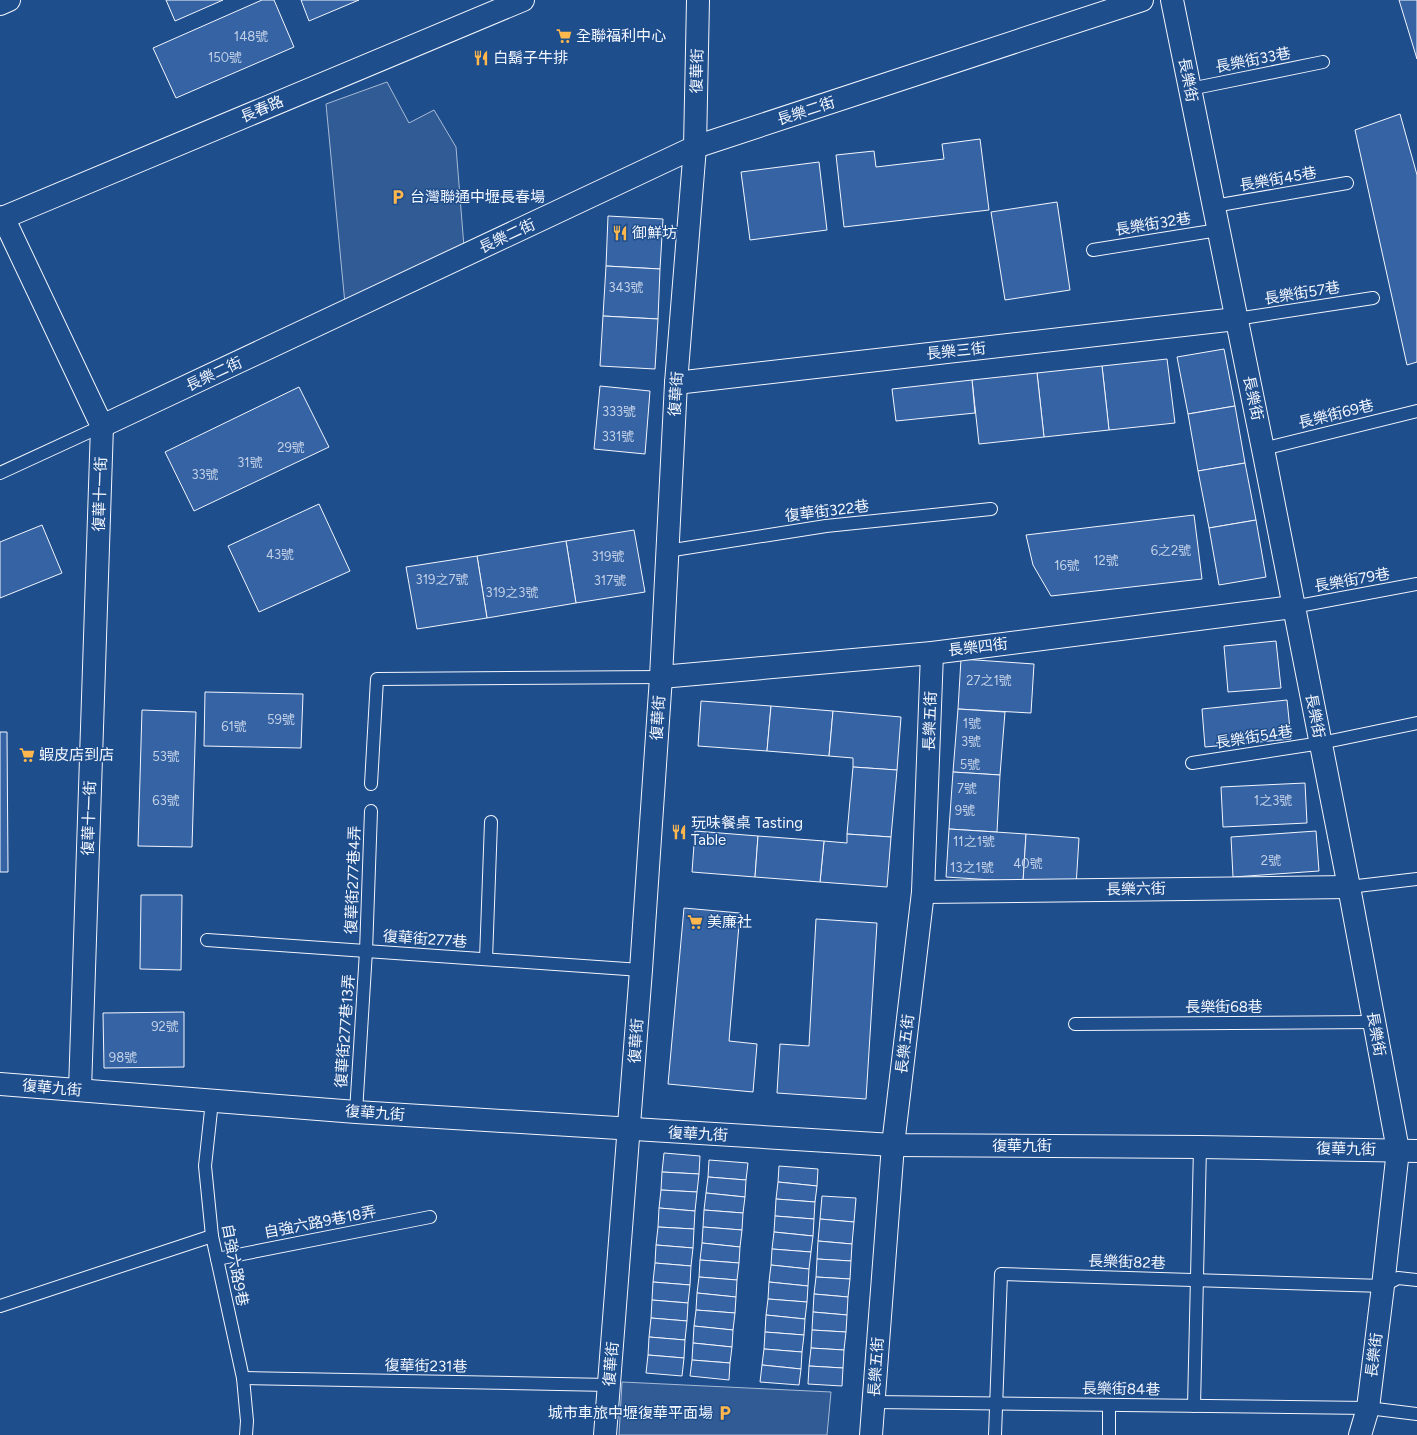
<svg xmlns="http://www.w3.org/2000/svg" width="1417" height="1435" viewBox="0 0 1417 1435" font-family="Figtree,'Noto Sans TC',sans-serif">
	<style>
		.built { fill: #305b95; stroke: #a8bbd7 }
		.building { fill: #3563a3; stroke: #f2f6ff }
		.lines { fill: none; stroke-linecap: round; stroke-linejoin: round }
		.lane-casing { stroke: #f2f6ff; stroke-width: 14 }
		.street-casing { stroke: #f2f6ff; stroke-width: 24 }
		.lane { stroke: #1f4e8c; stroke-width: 12 }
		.street { stroke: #1f4e8c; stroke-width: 22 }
		.labels { text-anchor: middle; stroke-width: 3; stroke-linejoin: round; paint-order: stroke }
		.number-label { font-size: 13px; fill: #c3d1e8 }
		.poi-label { font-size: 15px; fill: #f2f6ff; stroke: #1f4e8c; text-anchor: start }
		.street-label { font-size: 15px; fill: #f2f6ff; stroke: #1f4e8c }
	</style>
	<rect width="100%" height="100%" fill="#1f4e8c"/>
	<!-- built -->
	<g class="built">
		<polygon points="387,82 409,123 434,110 456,147 464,247 345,304 326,104"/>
		<polygon points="622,1382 831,1392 827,1435 619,1435"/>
	</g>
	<!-- building -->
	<g class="building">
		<polygon points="166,0 223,0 175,21"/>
		<polygon points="262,0 274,0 294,47 176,98 153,48"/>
		<polygon points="301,0 359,0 309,21"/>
		<polygon points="1399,0 1417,0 1417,59"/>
		<polygon points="1400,114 1417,175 1417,362 1407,365 1355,130"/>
		<polygon points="980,139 989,210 844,227 836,155 874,151 876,167 944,159 942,144"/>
		<polygon points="819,162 827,230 750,240 741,172"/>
		<polygon points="1057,202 1070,290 1005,300 991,212"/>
		<polygon points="608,216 663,219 660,269 606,266"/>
		<polygon points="606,266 660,269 658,319 603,316"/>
		<polygon points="603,316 658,319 655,369 600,366"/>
		<polygon points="1224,349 1235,406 1188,414 1177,357"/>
		<polygon points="1167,359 1175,423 1109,430 1102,366"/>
		<polygon points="1102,366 1109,430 1044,437 1037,373"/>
		<polygon points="1037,373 1044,437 979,444 972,380"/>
		<polygon points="972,380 975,413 896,421 892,389"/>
		<polygon points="600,386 650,391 645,454 594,449"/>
		<polygon points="299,387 329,447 194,511 165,452"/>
		<polygon points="1235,406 1245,463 1198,471 1188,414"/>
		<polygon points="1245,463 1256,520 1209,528 1198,471"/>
		<polygon points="319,504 350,571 259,612 228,546"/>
		<polygon points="1194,515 1202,579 1051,596 1033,565 1026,535"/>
		<polygon points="1256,520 1266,577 1219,585 1209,528"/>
		<polygon points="42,525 62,573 0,598 0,542"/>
		<polygon points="634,530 645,592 576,603 566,541"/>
		<polygon points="566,541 576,603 487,618 477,556"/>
		<polygon points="477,556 487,618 417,629 406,567"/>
		<polygon points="1276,641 1281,688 1228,692 1224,646"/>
		<polygon points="961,659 1034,664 1031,713 958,709"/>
		<polygon points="205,692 303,694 301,748 204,746"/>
		<polygon points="1287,700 1291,739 1205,747 1202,709"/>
		<polygon points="701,701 771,706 767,751 698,746"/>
		<polygon points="771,706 833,711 829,756 767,751"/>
		<polygon points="958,709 1005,712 1000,775 953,772"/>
		<polygon points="142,710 196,712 192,847 138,846"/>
		<polygon points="833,711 901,717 897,770 853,767 853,758 829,756"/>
		<polygon points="0,732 7,732 8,872 0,872"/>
		<polygon points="853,767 897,770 891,837 847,834"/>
		<polygon points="953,772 1000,775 997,832 949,829"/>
		<polygon points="1305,783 1307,823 1223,827 1221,787"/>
		<polygon points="949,829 1026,834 1023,882 946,877"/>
		<polygon points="695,831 758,836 755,877 692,872"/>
		<polygon points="1316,831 1319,871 1233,877 1231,837"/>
		<polygon points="847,834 891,837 887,887 820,882 824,841 847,843"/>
		<polygon points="1026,834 1079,838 1076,886 1023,882"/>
		<polygon points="758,836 824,841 820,882 755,877"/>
		<polygon points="141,895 182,895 181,970 140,969"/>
		<polygon points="684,908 740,913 729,1041 757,1044 753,1092 668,1084"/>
		<polygon points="816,919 877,923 866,1099 777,1093 780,1044 809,1046"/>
		<polygon points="184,1012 184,1067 104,1068 103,1013"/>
		<polygon points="664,1153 700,1156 699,1174 662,1172"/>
		<polygon points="709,1160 748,1163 746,1180 708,1177"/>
		<polygon points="779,1166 818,1169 817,1186 778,1182"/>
		<polygon points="662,1172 699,1174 697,1192 661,1190"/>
		<polygon points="708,1177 746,1180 745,1197 706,1193"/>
		<polygon points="778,1182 817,1186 815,1202 776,1199"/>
		<polygon points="661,1190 697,1192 695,1211 659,1208"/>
		<polygon points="706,1193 745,1197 743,1213 704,1210"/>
		<polygon points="822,1196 856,1198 854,1222 820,1219"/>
		<polygon points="776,1199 815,1202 814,1219 775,1216"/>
		<polygon points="659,1208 695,1211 694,1229 658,1227"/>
		<polygon points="704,1210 743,1213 742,1230 703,1227"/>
		<polygon points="775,1216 814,1219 813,1236 774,1232"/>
		<polygon points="820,1219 854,1222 852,1244 818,1241"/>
		<polygon points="658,1227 694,1229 693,1248 656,1245"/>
		<polygon points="703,1227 742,1230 740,1247 702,1243"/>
		<polygon points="774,1232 813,1236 811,1252 772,1249"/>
		<polygon points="818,1241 852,1244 851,1261 817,1259"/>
		<polygon points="702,1243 740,1247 739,1263 700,1260"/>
		<polygon points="656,1245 693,1248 691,1266 655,1263"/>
		<polygon points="772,1249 811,1252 809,1269 771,1265"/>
		<polygon points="817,1259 851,1261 850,1279 816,1277"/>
		<polygon points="700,1260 739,1263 737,1280 699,1277"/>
		<polygon points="655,1263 691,1266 690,1285 653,1282"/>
		<polygon points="771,1265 809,1269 808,1286 769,1282"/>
		<polygon points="699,1277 737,1280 736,1297 697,1293"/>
		<polygon points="816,1277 850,1279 848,1297 814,1294"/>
		<polygon points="653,1282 690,1285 688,1303 652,1300"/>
		<polygon points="769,1282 808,1286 807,1302 768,1299"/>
		<polygon points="697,1293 736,1297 735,1313 696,1310"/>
		<polygon points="814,1294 848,1297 847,1315 813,1312"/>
		<polygon points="768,1299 807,1302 805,1319 766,1315"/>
		<polygon points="652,1300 688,1303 687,1321 651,1318"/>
		<polygon points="696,1310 735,1313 733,1330 694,1326"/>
		<polygon points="813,1312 847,1315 846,1332 812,1330"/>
		<polygon points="766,1315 805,1319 804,1335 765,1332"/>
		<polygon points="651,1318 687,1321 685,1340 649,1337"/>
		<polygon points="694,1326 733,1330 732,1347 693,1343"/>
		<polygon points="812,1330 846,1332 844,1350 811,1348"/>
		<polygon points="765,1332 804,1335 802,1352 764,1349"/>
		<polygon points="649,1337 685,1340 684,1358 648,1355"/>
		<polygon points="693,1343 732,1347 730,1363 692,1360"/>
		<polygon points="811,1348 844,1350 843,1368 809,1366"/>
		<polygon points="764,1349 802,1352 801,1369 762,1365"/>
		<polygon points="648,1355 684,1358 682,1376 646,1373"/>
		<polygon points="692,1360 730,1363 729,1380 690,1376"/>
		<polygon points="762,1365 801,1369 799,1385 760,1382"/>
		<polygon points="809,1366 843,1368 842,1386 808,1384"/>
	</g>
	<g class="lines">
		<defs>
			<g id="lane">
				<polyline points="1190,89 1323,62"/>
				<polyline points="1214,206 1347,183"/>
				<polyline points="1093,250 1218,230"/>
				<polyline points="1236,319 1373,298"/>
				<polyline points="1263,449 1417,411"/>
				<polyline points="0,473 102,426"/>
				<polyline points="667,551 826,526 991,509"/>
				<polyline points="1293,607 1417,584"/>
				<polyline points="1192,763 1321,743 1417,723"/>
				<polyline points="371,784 377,679 661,677"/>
				<polyline points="1349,887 1417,879"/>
				<polyline points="207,940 641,970"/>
				<polyline points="486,959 491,822"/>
				<polyline points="1075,1024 1374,1022"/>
				<polyline points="212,1101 205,1166 212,1236 243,1378 247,1421 246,1435"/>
				<polyline points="356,1112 366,951 371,811"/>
				<polyline points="217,1259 430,1217"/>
				<polyline points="0,1306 212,1236"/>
				<polyline points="243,1378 609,1385"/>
				<polyline points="874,1402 1368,1408 1417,1414"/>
				<polyline points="1194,1406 1200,1147"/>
				<polyline points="995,1435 1001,1274 1383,1286 1398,1278 1417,1280"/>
				<polyline points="1109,1435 1109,1405"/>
			</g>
			<g id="street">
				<polyline points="1172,0 1263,449 1349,887 1398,1150 1383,1286 1368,1408 1360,1435"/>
				<polyline points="0,4 9,0"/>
				<polyline points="3,217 102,426 695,147 1142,0"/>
				<polyline points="0,219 523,0"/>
				<polyline points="676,383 1236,319"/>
				<polyline points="661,677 932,653 1293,607"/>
				<polyline points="923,892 1349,887"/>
				<polyline points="0,1084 356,1112 893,1145 1200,1147 1417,1151"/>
				<polyline points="80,1090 102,426"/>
				<polyline points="605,1435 641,970 661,677 676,383 695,147 698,0"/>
				<polyline points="871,1435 893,1145 923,892 932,653"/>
			</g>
		</defs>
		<!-- lane casing -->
		<use href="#lane" class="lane-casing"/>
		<!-- street casing -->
		<use href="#street" class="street-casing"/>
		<!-- lane -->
		<use href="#lane" class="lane"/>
		<!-- street -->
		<use href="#street" class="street"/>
	</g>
	<!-- icons -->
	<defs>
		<symbol id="supermarket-bare" viewBox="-9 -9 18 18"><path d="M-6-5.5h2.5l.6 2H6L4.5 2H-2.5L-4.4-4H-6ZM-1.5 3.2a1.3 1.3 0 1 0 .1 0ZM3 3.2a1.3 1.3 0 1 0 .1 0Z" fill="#ffb74d" stroke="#1f4e8c" stroke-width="2.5" paint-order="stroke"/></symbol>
		<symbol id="restaurant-bare" viewBox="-9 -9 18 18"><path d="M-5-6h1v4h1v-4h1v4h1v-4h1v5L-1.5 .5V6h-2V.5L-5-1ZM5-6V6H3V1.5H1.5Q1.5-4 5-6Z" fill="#ffb74d" stroke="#1f4e8c" stroke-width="2.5" paint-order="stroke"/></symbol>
		<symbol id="parking-bare" viewBox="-9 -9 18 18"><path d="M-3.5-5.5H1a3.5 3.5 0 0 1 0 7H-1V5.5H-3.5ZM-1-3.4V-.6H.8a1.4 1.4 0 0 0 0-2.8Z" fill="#ffb74d" stroke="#1f4e8c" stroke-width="2.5" paint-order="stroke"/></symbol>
	</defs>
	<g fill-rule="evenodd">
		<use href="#supermarket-bare" x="553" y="25" width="22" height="22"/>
		<use href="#restaurant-bare" x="470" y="47" width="22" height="22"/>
		<use href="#parking-bare" x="387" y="186" width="22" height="22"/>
		<use href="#restaurant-bare" x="609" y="222" width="22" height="22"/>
		<use href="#supermarket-bare" x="16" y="744" width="22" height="22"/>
		<use href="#restaurant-bare" x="668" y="821" width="22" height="22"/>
		<use href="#supermarket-bare" x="684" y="911" width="22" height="22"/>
		<use href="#parking-bare" x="714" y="1402" width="22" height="22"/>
	</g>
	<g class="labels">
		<!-- number labels -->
		<g class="number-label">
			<text x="251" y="41">148號</text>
			<text x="225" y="62">150號</text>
			<text x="626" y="292">343號</text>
			<text x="619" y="416">333號</text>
			<text x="618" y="441">331號</text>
			<text x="291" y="452">29號</text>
			<text x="250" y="467">31號</text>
			<text x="205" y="479">33號</text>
			<text x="1171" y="555">6之2號</text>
			<text x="280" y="559">43號</text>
			<text x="608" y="561">319號</text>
			<text x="1106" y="565">12號</text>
			<text x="1067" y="570">16號</text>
			<text x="442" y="584">319之7號</text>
			<text x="610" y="585">317號</text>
			<text x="512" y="597">319之3號</text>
			<text x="989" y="685">27之1號</text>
			<text x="281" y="724">59號</text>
			<text x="972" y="728">1號</text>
			<text x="234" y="731">61號</text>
			<text x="971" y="746">3號</text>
			<text x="166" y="761">53號</text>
			<text x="970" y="769">5號</text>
			<text x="967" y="793">7號</text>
			<text x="166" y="805">63號</text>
			<text x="1273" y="805">1之3號</text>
			<text x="965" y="815">9號</text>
			<text x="974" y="846">11之1號</text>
			<text x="1271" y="865">2號</text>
			<text x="1028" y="868">40號</text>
			<text x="972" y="872">13之1號</text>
			<text x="165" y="1031">92號</text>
			<text x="123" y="1062">98號</text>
		</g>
		<!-- poi labels -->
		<g class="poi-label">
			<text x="576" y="41">全聯福利中心</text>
			<text x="493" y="63">白鬍子牛排</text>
			<text x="410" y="202">台灣聯通中壢長春場</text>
			<text x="632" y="238">御鮮坊</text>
			<text x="39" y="760">蝦皮店到店</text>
			<text x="691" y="828">玩味餐桌 Tasting<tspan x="691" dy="17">Table</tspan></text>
			<text x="707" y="927">美廉社</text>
			<text x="713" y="1418" text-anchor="end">城市車旅中壢復華平面場</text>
		</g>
		<!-- street labels -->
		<g class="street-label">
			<text transform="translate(1253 60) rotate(-11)" y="5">長樂街33巷</text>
			<text transform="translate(697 71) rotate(-89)" y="5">復華街</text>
			<text transform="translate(1188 80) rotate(79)" y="5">長樂街</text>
			<text transform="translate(262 109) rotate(-23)" y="5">長春路</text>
			<text transform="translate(806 111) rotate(-18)" y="5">長樂二街</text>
			<text transform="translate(1278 179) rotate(-10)" y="5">長樂街45巷</text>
			<text transform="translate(1153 224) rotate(-9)" y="5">長樂街32巷</text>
			<text transform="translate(507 236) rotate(-25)" y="5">長樂二街</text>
			<text transform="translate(1302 293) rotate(-9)" y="5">長樂街57巷</text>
			<text transform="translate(956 351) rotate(-6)" y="5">長樂三街</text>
			<text transform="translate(214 374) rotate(-25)" y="5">長樂二街</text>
			<text transform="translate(676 394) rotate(-86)" y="5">復華街</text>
			<text transform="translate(1253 398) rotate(78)" y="5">長樂街</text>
			<text transform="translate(1336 414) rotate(-14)" y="5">長樂街69巷</text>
			<text transform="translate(100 494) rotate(-88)" y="5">復華十一街</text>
			<text transform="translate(827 511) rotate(-7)" y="5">復華街322巷</text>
			<text transform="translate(1352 580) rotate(-10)" y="5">長樂街79巷</text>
			<text transform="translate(978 647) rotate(-7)" y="5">長樂四街</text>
			<text transform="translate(1315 716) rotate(79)" y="5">長樂街</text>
			<text transform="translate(658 718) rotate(-86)" y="5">復華街</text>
			<text transform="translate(930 721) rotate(-88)" y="5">長樂五街</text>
			<text transform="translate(1254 737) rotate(-9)" y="5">長樂街54巷</text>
			<text transform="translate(89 818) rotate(-88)" y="5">復華十一街</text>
			<text transform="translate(353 880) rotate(-88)" y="5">復華街277巷4弄</text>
			<text transform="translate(1136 889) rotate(-1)" y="5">長樂六街</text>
			<text transform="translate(425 939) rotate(4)" y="5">復華街277巷</text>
			<text x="1224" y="1012">長樂街68巷</text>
			<text transform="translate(345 1031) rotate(-86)" y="5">復華街277巷13弄</text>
			<text transform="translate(1376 1034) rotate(80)" y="5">長樂街</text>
			<text transform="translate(636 1041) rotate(-86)" y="5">復華街</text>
			<text transform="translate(905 1044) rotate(-83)" y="5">長樂五街</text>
			<text transform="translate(52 1088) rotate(5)" y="5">復華九街</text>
			<text transform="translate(375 1113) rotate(4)" y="5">復華九街</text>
			<text transform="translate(698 1134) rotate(3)" y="5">復華九街</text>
			<text x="1022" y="1151">復華九街</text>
			<text transform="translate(1346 1149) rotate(1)" y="5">復華九街</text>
			<text transform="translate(320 1222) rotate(-11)" y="5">自強六路9巷18弄</text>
			<text transform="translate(1127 1262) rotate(2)" y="5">長樂街82巷</text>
			<text transform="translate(235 1265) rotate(79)" y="5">自強六路9巷</text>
			<text transform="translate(1374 1355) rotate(-83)" y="5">長樂街</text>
			<text transform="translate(611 1364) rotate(-85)" y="5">復華街</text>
			<text transform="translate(426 1366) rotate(1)" y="5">復華街231巷</text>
			<text transform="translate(876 1367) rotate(-86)" y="5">長樂五街</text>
			<text transform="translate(1121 1389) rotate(1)" y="5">長樂街84巷</text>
		</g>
	</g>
</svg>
